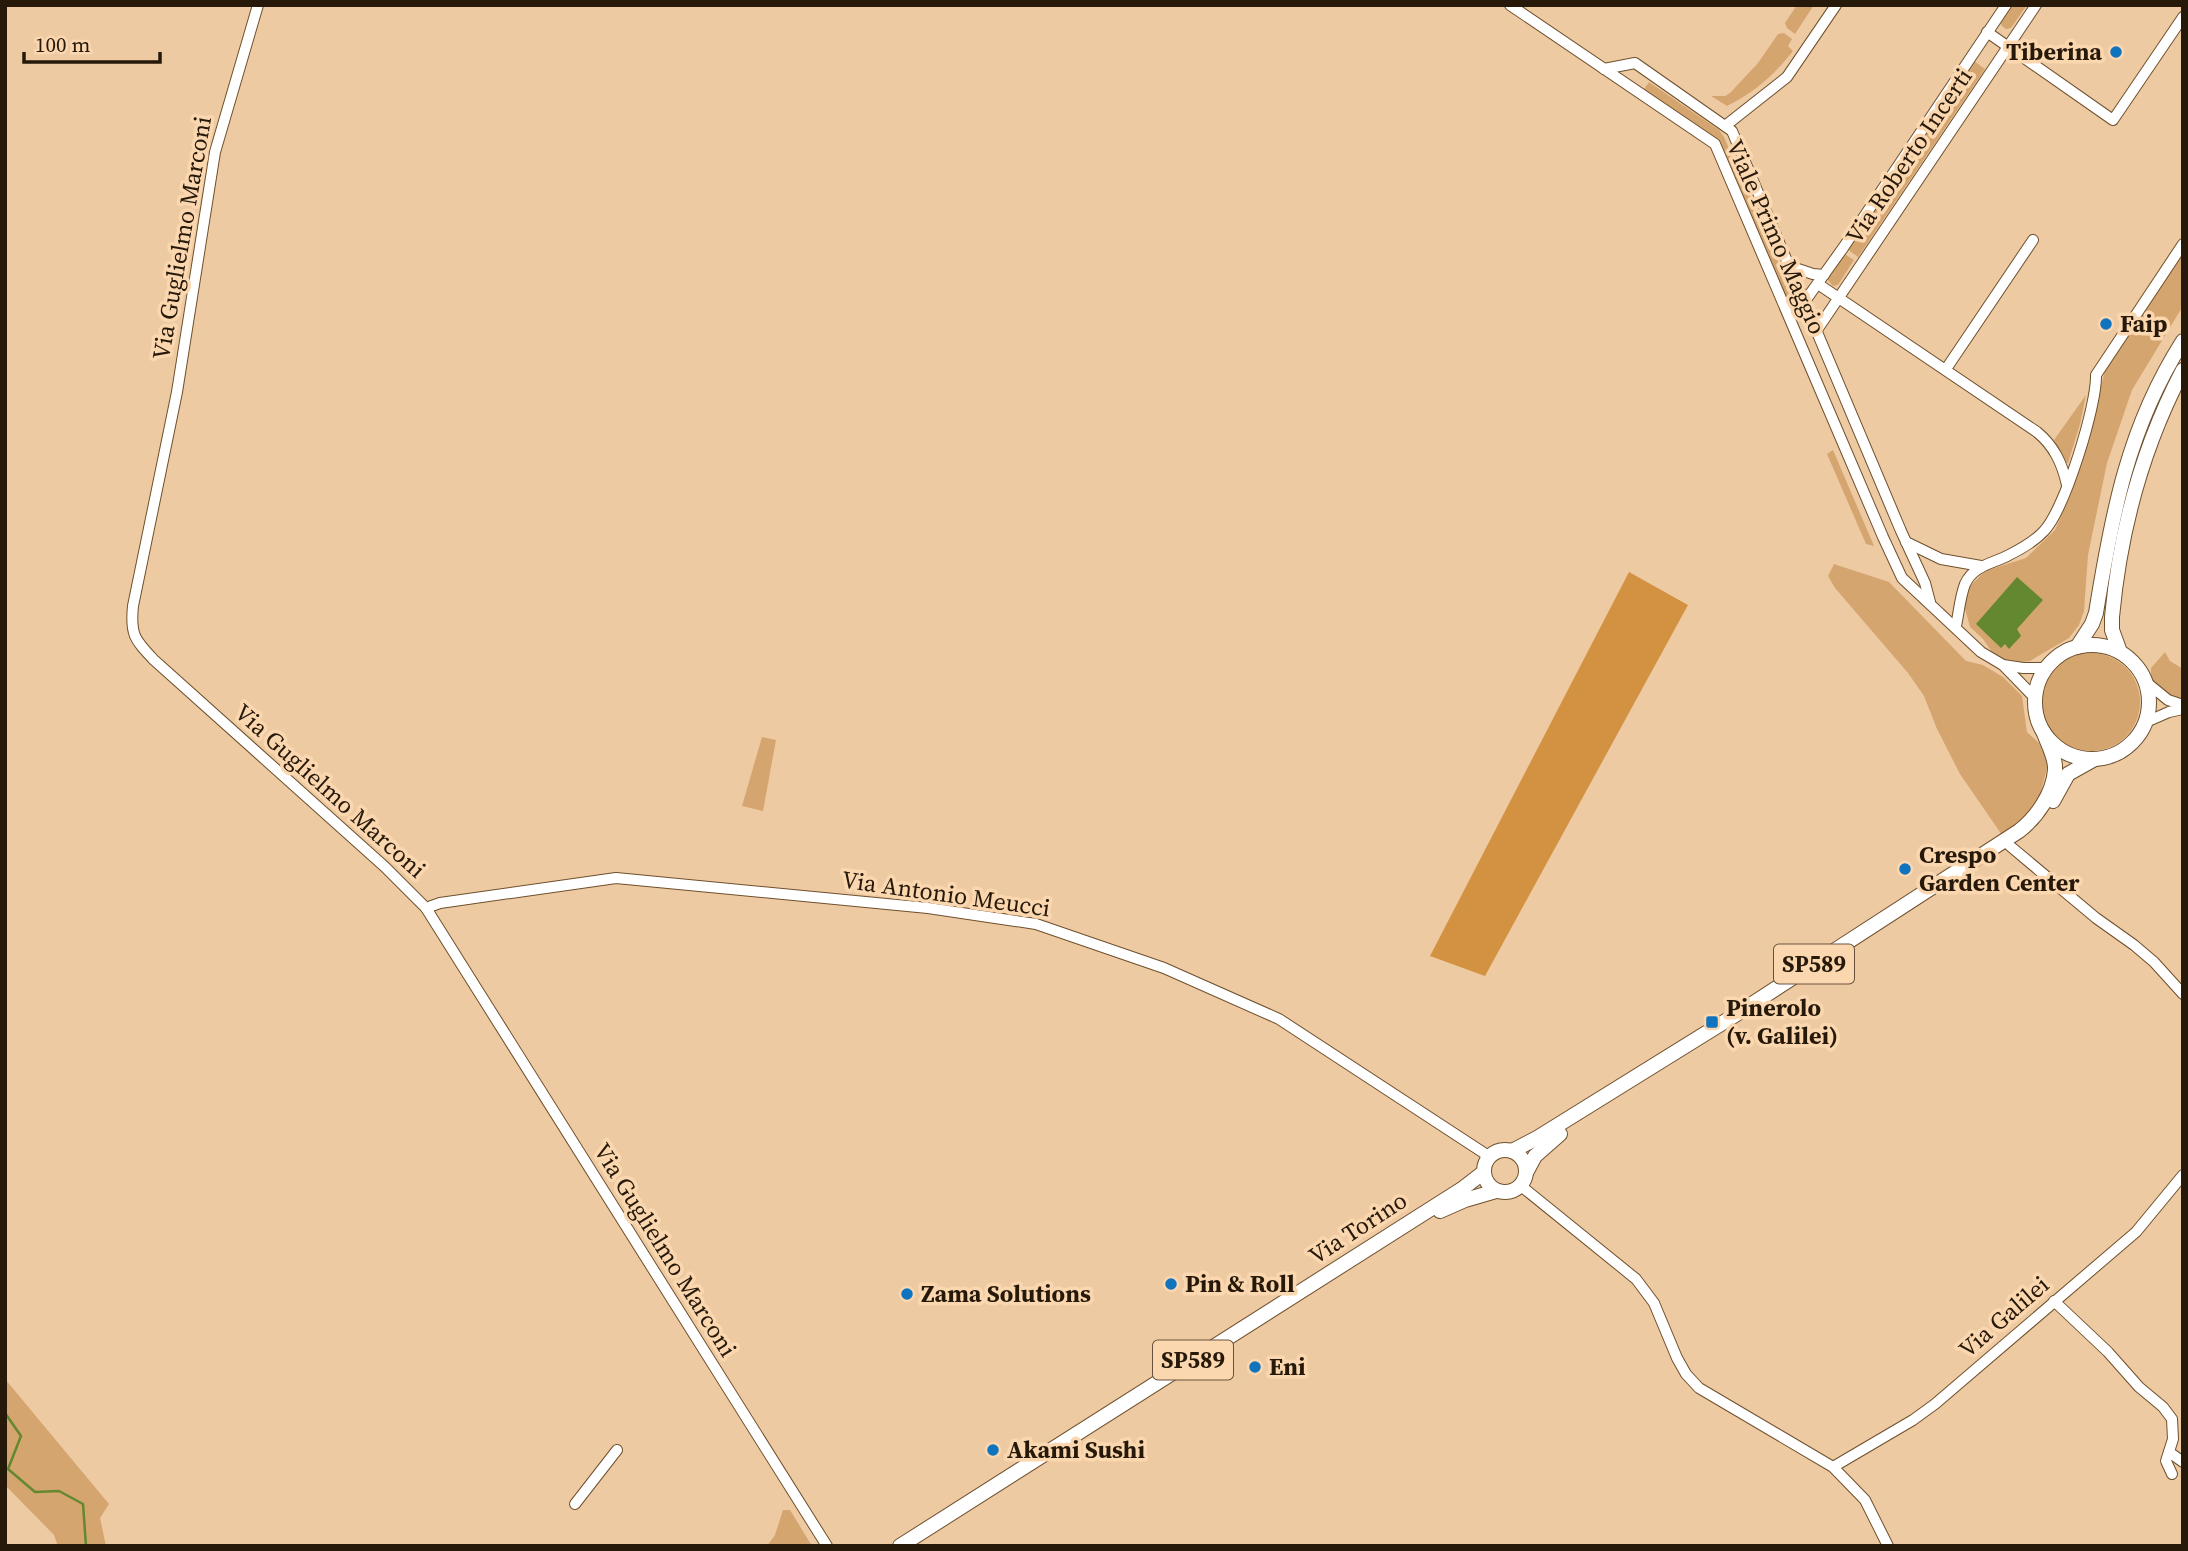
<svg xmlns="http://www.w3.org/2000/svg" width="2188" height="1551" viewBox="0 0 2188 1551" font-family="'Source Serif 4',serif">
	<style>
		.green { fill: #d5a56f }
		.forest { fill: #d39241 }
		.water { fill: #63882f }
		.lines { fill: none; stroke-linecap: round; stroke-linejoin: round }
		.stream { stroke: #63882f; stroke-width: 2.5 }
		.minor-casing { stroke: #6e502c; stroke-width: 12 }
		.major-casing { stroke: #6e502c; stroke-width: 16 }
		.minor { stroke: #fff; stroke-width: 10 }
		.major { stroke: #fff; stroke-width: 14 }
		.poi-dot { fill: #1073be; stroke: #fbd7b0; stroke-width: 2.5 }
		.labels { text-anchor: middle; stroke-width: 7; stroke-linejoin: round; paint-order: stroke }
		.shield { fill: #fbd7b0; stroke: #66523c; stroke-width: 2 }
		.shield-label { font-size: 23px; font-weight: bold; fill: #26190a }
		.poi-label { font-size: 24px; font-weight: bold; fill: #26190a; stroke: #fbd7b0; text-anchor: start }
		.street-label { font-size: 24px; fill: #26190a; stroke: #fbd7b0 }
	</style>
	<rect width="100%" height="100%" fill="#eecaa3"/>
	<!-- green -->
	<g class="green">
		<polygon points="1797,5 1814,5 1795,34 1787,28 1785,23"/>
		<polygon points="2011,5 2027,5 2011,28 2006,29 2001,25 2001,21"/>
		<path d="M1784,33l8,6 -4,7 5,5c-18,23 -39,42 -66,55l-16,-10h14l5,-3 28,-30 20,-29z"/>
		<polygon points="1974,61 1985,69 1858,257 1847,249"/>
		<polygon points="1649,82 1719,130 1724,137 1795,301 1794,304 1790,306 1786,304 1715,137 1644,89"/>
		<polygon points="2183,250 2183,306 2132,390 2107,463 2088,555 2084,611 2079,625 2069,638 2030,661 2013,663 1994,655 1983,639 1970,627 1964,605 1971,585 1985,571 2026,558 2055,530 2071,494 2107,364"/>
		<polygon points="1843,253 1854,260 1838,285 1833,286 1826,278"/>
		<polygon points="2086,395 2080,424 2068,463 2064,462 2054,440"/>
		<polygon points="1833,450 1874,546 1866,544 1827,454"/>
		<polygon points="1834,564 1889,582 1966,661 1983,665 2003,677 2022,696 2027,732 2039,743 2048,764 2039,799 2021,826 2004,838 1960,774 1937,729 1924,696 1908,673 1835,588 1828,576"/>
		<polygon points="2165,652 2170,661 2183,669 2183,701 2163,694 2151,681 2151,668"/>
		<circle cx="2091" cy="702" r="49"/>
		<polygon points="762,737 776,740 763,811 742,806"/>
		<polygon points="5,1379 109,1504 100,1518 106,1546 58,1546 54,1535 5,1485"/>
		<polygon points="783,1510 790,1510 812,1546 767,1546 775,1535"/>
	</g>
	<!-- forest -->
	<polygon class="forest" points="1629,572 1688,605 1485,976 1430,956"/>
	<!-- water -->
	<polygon class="water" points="2017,577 2043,600 2017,629 2021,636 2009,649 2005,644 2001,648 1976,624"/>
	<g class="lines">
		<!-- stream -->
		<polyline class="stream" points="5,1413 21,1436 8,1469 35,1492 59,1491 83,1504 86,1546"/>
		<defs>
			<g id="minor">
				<path d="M258,5l-43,147 -38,240 -44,214c-3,29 2,34 21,54l231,207 41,41 401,638"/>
				<polyline points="1510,5 1715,144 1883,537 1902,578 1981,652 2003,665 2035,698"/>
				<polyline points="1987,32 2113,120 2183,17"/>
				<polyline points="1604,69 1635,63 1732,131 1901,531 1925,583 1930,602"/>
				<polyline points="1725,126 1787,77 1836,5"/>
				<polyline points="1789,266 1813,274 1824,275"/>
				<path d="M1818,284l219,148c17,14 25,31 30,53"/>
				<polyline points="1805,301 1843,248 2006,5"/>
				<polyline points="1817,330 2036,5"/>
				<polyline points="1946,369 2033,240"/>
				<polyline points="1906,542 1941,559 1981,566"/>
				<path d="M1956,626c3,-14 4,-29 9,-42 9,-19 27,-20 44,-29 12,-6 25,-13 35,-24 21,-22 53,-126 52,-156l87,-131"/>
				<polyline points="2003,665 2023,668 2046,668"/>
				<polyline points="2146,682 2168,700 2183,705"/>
				<polyline points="2146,722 2169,712 2183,709"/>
				<polyline points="2010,846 2096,918 2134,945 2154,962 2183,994"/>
				<polyline points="426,908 440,903 616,878 928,908 1036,924 1164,968 1279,1019 1490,1157"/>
				<polyline points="1521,1186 1636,1279 1654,1303 1677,1358 1686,1374 1699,1388 1833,1467 1865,1500 1888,1546"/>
				<polyline points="2054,1301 2108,1352 2139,1387 2163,1407 2172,1419 2173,1439 2166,1461 2172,1474"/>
				<polyline points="2169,1452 2183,1462"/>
				<polyline points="1833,1467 1913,1420 1935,1404 2136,1232 2183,1175"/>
				<polyline points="575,1504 617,1450"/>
			</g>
			<g id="major">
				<circle cx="2092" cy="702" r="57"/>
				<path d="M2077,647l15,-23 4,-11c16,-99 32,-186 87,-272"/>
				<path d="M2120,652l-8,-22v-13c8,-87 30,-169 71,-247"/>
				<polyline points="2053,801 2068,774 2093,760"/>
				<circle cx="1505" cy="1171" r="21"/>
				<path d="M1512,1151l25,-13 195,-121 287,-186c18,-14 34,-37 36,-61 1,-12 -7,-25 -11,-37"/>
				<polyline points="1527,1171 1535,1156 1560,1134"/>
				<polyline points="1440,1211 1465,1200 1496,1191"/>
				<polyline points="900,1546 1462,1189 1484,1172"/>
			</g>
		</defs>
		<!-- minor casing -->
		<use href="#minor" class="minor-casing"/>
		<!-- major casing -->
		<use href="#major" class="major-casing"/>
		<!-- minor -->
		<use href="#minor" class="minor"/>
		<!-- major -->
		<use href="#major" class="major"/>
	</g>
	<!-- markers -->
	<g class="poi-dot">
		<circle cx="2116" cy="52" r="7"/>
		<circle cx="2106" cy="324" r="7"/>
		<circle cx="1905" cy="869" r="7"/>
		<rect x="1705" y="1015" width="14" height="14" rx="3.5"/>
		<circle cx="1171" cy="1284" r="7"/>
		<circle cx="907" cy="1294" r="7"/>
		<circle cx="1255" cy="1367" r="7"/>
		<circle cx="993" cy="1450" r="7"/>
	</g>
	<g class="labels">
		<!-- shield labels -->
		<g class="shield">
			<rect x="1774" y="944.5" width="80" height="39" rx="5"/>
			<rect x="1153" y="1340.5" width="80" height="39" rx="5"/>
		</g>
		<g class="shield-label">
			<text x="1814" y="972">SP589</text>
			<text x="1193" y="1368">SP589</text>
		</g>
		<!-- poi labels -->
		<g class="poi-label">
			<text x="2102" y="60" text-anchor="end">Tiberina</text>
			<text x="2120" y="332">Faip</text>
			<text x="1919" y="863">Crespo<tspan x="1919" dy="28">Garden Center</tspan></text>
			<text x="1726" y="1016">Pinerolo<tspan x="1726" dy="28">(v. Galilei)</tspan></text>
			<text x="1185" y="1292">Pin &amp; Roll</text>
			<text x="921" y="1302">Zama Solutions</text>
			<text x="1269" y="1375">Eni</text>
			<text x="1007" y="1458">Akami Sushi</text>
		</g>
		<!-- street labels -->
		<g class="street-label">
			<text transform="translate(1909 156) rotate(-56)" y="8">Via Roberto Incerti</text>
			<text transform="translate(1776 237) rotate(66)" y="8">Viale Primo Maggio</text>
			<text transform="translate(182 238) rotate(-80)" y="8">Via Guglielmo Marconi</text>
			<text transform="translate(330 791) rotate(42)" y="8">Via Guglielmo Marconi</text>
			<text transform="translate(946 894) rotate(8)" y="8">Via Antonio Meucci</text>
			<text transform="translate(1358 1228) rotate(-33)" y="8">Via Torino</text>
			<text transform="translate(665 1250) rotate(58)" y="8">Via Guglielmo Marconi</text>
			<text transform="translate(2004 1317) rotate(-41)" y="8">Via Galilei</text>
		</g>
	</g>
	<!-- border -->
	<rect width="2188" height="1551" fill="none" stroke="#26190a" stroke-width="14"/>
	<!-- scale -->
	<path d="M24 52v10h136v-10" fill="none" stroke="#26190a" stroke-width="3.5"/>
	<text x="35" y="52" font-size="21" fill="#26190a" stroke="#fbd7b0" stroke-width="5" paint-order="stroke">100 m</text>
</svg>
